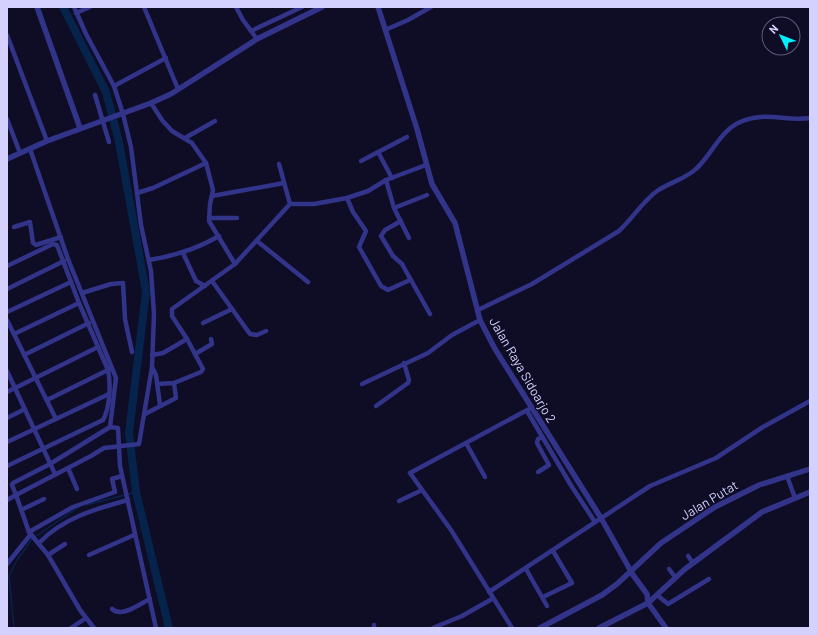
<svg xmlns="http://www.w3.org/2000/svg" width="817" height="635" viewBox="0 0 817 635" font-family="Barlow,sans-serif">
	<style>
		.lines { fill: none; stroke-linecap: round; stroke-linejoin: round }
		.stream { stroke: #06234b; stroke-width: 1.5 }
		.river { stroke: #06234b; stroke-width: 8 }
		.minor { stroke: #32348a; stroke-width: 4.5 }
		.tertiary { stroke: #32348a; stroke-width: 5.5 }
		.labels { text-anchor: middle; stroke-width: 3; stroke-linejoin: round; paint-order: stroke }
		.street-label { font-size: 13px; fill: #d4d1ff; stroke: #0f0c26 }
	</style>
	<rect width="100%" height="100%" fill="#0f0c26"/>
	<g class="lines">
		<!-- stream -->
		<g class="stream">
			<polyline points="128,494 136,492"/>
			<polyline points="86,505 125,495"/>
			<polyline points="35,537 80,506"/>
			<polyline points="14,628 9,576 17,560 32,539"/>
		</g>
		<!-- river -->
		<polyline class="river" points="63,7 106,92 119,142 146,292 129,433 136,492 169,628"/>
		<!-- minor -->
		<g class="minor">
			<polyline points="74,7 86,34 114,86 123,114 131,147 141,225 151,271 154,314 152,367 139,444 104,448 91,456 16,495 29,532 48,555 80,610 94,628"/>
			<polyline points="144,7 178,89"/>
			<polyline points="236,7 243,20 257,39"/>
			<polyline points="76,13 90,7"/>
			<polyline points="385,30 408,20 431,7"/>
			<polyline points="251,31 302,7"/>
			<polyline points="7,35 47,141"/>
			<polyline points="114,86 166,58"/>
			<polyline points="95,95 109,142"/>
			<polyline points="151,103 162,120 172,131 192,143 206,163 213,190 210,204 209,221 235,264"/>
			<polyline points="7,119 20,153"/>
			<polyline points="185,138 215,121"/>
			<polyline points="30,149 68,259 116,378 110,427"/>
			<polyline points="378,152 392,178"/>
			<polyline points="361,161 407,137"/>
			<polyline points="279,164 290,204"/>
			<polyline points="386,180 394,208"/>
			<polyline points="137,193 153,188 206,163"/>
			<polyline points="212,196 284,183"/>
			<polyline points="347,198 353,212 366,231 359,247 381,286 388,290 410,280"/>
			<polyline points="209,218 237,218"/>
			<polyline points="401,221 385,230 381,236 393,256 402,264 430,314"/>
			<polyline points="14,227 30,222 33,243 36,245 61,237"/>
			<polyline points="409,238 394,208 427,195"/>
			<polyline points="257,241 308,282"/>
			<polyline points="183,253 196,281 205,286"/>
			<path d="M149,260c26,-4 48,-11 70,-24"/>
			<path d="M7,266l46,-22 4,1 22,58 29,67c3,13 2,38 -5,50l-96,46"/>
			<polyline points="212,281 250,334 257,335 266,331"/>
			<polyline points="7,289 64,261"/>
			<polyline points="82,293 111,284 123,283 125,319 132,352"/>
			<path d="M478,310l54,-26 87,-53c14,-13 23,-29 38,-40 13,-9 29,-12 40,-23 14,-13 23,-36 41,-45 27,-13 46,-1 72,-5"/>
			<polyline points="7,312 71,282"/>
			<polyline points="7,320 56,419"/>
			<polyline points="203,323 232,309"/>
			<polyline points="14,334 79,303"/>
			<polyline points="195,354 212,344 211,339"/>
			<polyline points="24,355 89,323"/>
			<polyline points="152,355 163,353 187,339"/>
			<polyline points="152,367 156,375 160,405"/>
			<polyline points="7,371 55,474"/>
			<polyline points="157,384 174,383 201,372 203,369 187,339 172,316 172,309 235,264 290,204 314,204 347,198 368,191 386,180 426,165"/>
			<polyline points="362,384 428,353 452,335 480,320"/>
			<polyline points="7,392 98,347"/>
			<polyline points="47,400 110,369"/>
			<polyline points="376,406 408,383 409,380 404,363"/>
			<polyline points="527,411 572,487 595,522"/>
			<polyline points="145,414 176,398 174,383"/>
			<polyline points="7,418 25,409"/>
			<polyline points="7,442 109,394"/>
			<polyline points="466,443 485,477"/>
			<polyline points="68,468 77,489"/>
			<polyline points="538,472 549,465 537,443 538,439 542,437"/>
			<polyline points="787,476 795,498"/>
			<polyline points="7,500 16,495 12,485 13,483 50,464 110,427 118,428 120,466 156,628"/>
			<polyline points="399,501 422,490"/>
			<polyline points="21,510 44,499"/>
			<polyline points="29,532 73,507 115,492 112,479 122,476"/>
			<path d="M39,543c24,-25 56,-34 89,-43"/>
			<polyline points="48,555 65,544"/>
			<polyline points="89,555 134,535"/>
			<polyline points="688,556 693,563"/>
			<polyline points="7,564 31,534"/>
			<polyline points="526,569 547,606"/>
			<polyline points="669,569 675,577"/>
			<polyline points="489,592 650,486 716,458 763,427 810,401"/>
			<polyline points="657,595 668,604 709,579"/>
			<polyline points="543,597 572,583 553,551"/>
			<path d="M112,609c10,9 27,-5 38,-10"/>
			<polyline points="374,625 374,628"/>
			<polyline points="71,628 86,618"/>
			<polyline points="433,628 462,616 492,599"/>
			<polyline points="512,628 451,530 410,473 531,408"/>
		</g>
		<!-- tertiary -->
		<g class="tertiary">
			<polyline points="37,7 80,128"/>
			<polyline points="378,7 417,129 432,184 455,223 480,320 495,349 601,518 633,575 647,594 648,603 666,628"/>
			<polyline points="7,159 47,141 151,103 171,94 257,39 322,7"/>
			<polyline points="540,628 602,595 617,584 661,543 715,507 759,485 810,469"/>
			<polyline points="599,628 648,603 685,569 762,512 810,492"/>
		</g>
	</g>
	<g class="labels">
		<!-- street labels -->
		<g class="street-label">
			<text transform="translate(523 370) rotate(60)" y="5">Jalan Raya Sidoarjo 2</text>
			<text transform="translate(709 500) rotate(-31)" y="5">Jalan Putat</text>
		</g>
	</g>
	<!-- border -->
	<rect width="817" height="635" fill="none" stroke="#d4d1ff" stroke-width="16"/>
	<!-- north arrow -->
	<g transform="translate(781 36) rotate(313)"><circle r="19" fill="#0f0c26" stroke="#5e5b7d"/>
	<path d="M0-3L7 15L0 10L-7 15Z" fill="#00f1fc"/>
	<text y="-6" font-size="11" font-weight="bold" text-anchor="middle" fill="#d4d1ff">N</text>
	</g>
</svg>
